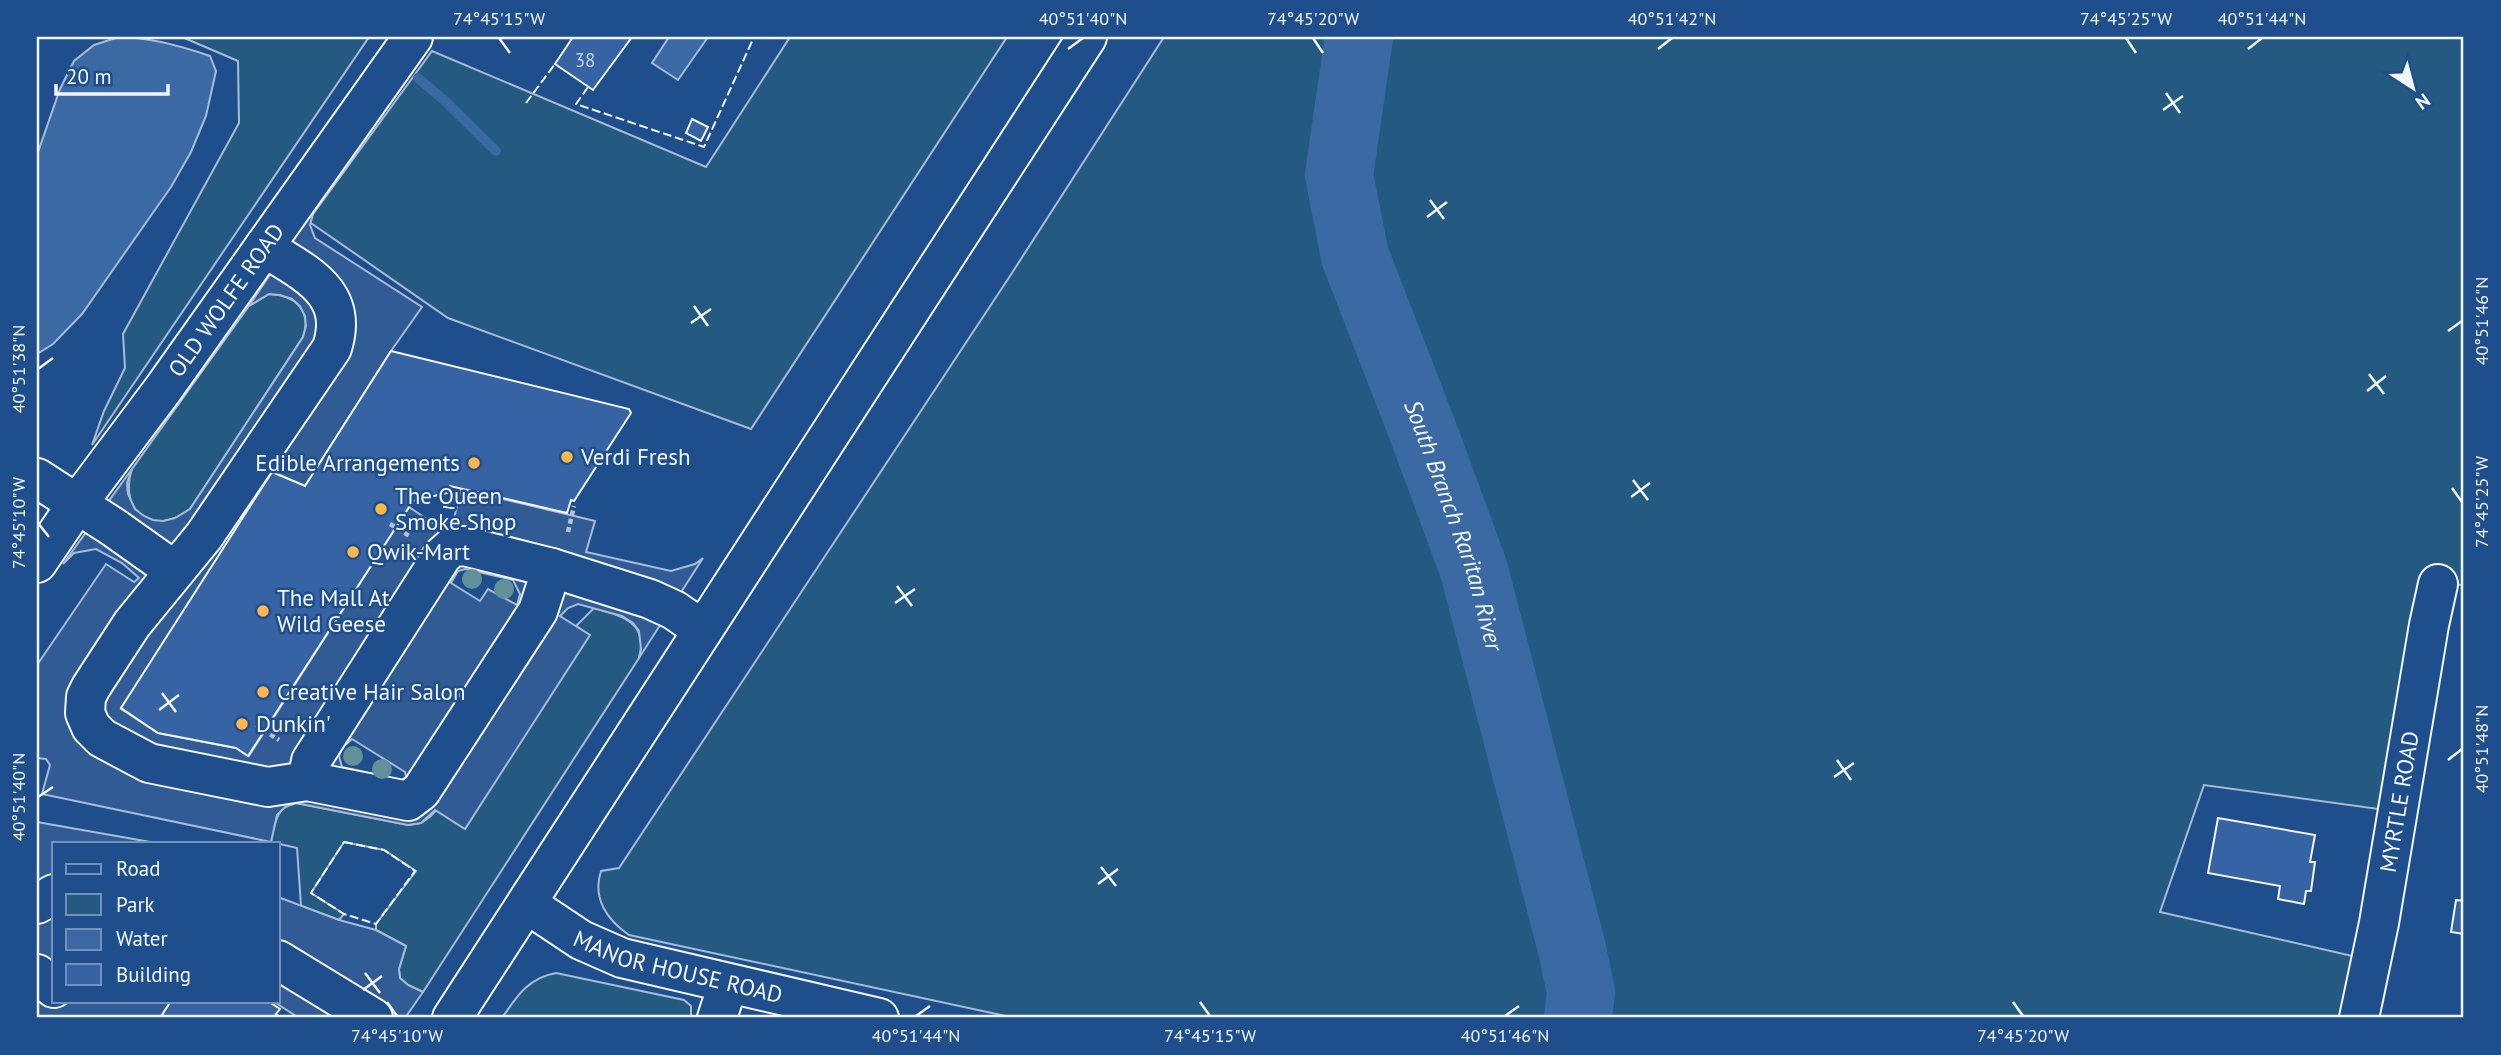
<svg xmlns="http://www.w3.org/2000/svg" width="2501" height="1055" viewBox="0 0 2501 1055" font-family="'PT Sans',sans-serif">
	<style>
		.green { fill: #245a82; stroke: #a8bbd7; stroke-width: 2 }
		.parking { fill: #305b95; stroke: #a8bbd7; stroke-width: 2; fill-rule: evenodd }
		.water { fill: #3b69a3; stroke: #a8bbd7; stroke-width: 2 }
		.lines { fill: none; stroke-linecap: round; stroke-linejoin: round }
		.stream { stroke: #3b69a3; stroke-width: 10 }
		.river { stroke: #3b69a3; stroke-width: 68 }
		.building { fill: #3563a3; stroke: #f2f6ff; stroke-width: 2 }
		.minor-casing { stroke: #f2f6ff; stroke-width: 42 }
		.major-casing { stroke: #f2f6ff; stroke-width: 42 }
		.path { stroke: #b3c4dc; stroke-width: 4.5; stroke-dasharray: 5 3.5; stroke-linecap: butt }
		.minor { stroke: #1f4e8c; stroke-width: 38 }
		.major { stroke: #1f4e8c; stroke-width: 38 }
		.fence { stroke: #f2f6ff; stroke-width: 2; stroke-dasharray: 9 3.5; stroke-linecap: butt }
		.tree { fill: #61919a }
		.ticks { fill: none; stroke: #f2f6ff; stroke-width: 2.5 }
		.poi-dot { fill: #ffb74d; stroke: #1f4e8c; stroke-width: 2.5 }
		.labels { text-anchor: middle; stroke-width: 5; stroke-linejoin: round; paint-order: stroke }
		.number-label { font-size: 19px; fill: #c3d1e8 }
		.street-label { font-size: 23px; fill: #f2f6ff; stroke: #1f4e8c }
		.poi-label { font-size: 23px; fill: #f2f6ff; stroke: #1f4e8c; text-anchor: start }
		.water-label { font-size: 24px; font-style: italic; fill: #f2f6ff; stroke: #1f4e8c }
		.neatline { fill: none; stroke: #f2f6ff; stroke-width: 2.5 }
		.ticks-label { font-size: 18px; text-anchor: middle; fill: #f2f6ff }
	</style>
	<rect width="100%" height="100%" fill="#1f4e8c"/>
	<!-- green -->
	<g class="green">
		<polygon points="182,37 369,37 92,445 104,411 125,368 123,334 239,123 238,61"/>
		<polygon points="790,37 1007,37 751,429 448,318 308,221 432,51 706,167"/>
		<path d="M1164,37h1300v549l-31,-9 -55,232 -174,-24 -44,127 201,46 -11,60h-1335l-386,-83c-22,-15 -37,-37 -28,-64l18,-3 391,-592z"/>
		<path d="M269,294c26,1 43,16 34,43l-113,172c-5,3 -10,7 -15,9 -35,15 -54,-18 -43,-49l117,-163z"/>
		<path d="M594,608c28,7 55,15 45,50l-216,334 -15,-7 -8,-7 -1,-9 7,-23 -30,-16v-6l40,-53 -32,-21 -40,-8 -33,51 33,21 -5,6 -38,-14 -4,-58 -26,-6c4,-18 4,-35 25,-39l112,22 13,-2 10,-7 158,-181 -13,-9z"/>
		<path d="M556,973l128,27 7,6v12h-189c15,-22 26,-40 54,-45z"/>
	</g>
	<!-- parking -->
	<g class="parking">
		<path d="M315,207l-5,18 5,13 107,69 -31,44 -86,135 -32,-14 -152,237 37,24 78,15 13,8 160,-249 28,19 16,-3 8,-34 134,32 -9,31 85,19 24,-7 8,-6 -64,100 2,-9 -2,-18 -6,-8 -11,-7 -44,-12 -10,4 -8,8 30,19 -125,194 -30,-19 -14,13 -13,2 -112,-22 -11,4 -8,8 -6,27 -229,-48 8,-29 -4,-6 -9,-1v-93l69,-101 28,18 5,-4 -17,-15 -26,-14 -22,4 -11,11 69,-95 -5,14 1,11 7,15 9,7 9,4 10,1 12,-3 15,-9 113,-172 3,-11 -1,-10 -5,-10 -8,-7 -12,-4 -11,-1 -20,12zM465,569l48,11 7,14 -3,11 -29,-16 -8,12 -29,-18 7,-12zM352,739l53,33 1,5 -4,3 -60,-13 -3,-11 3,-8z"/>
		<polygon points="37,822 156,843 54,843 54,1001 171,1001 160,1018 148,1016 146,1018 37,1018"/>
		<polygon points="278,897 339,920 376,930 406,946 399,969 400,978 408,985 423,992 405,1018 299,1018 273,1001 278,1001"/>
	</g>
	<!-- water -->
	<g class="water">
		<path d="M119,37c31,0 62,9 91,19l6,15 -10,45 -15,36 -20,35 -89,127 -29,30 -16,10v-199l23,-66 14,-28 20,-16z"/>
		<polygon points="669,37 708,37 678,80 652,63"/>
	</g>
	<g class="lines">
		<!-- stream -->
		<polyline class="stream" points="418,78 445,101 496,151"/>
		<!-- river -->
		<path class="river" id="s1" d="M1359,37l-20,138 16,81 69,178 50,136 98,379 9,43 -3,26"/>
	</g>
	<!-- building -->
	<g class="building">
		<polygon points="573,37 632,37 593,90 555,64"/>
		<polygon points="692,119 708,127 701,141 686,133"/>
		<polygon points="391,351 629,409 631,413 574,501 571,500 567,513 450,486 451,492 413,501 248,756 236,748 158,733 121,708 272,472 305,486"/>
		<polygon points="2218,818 2315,835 2310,862 2315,862 2311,891 2306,891 2304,904 2278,899 2280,886 2208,873"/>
		<polygon points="2456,900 2464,901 2464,934 2451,932"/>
		<polygon points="171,1001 268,1001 280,1009 276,1014 282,1018 160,1018"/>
	</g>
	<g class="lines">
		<defs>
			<g id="minor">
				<path d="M264,247c40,26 86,44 68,101l-128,188 -72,88 -41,63 -5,10 -1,16 6,14 11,11 47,25 119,24 39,-6 101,20 13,-10 117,-180 14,-43"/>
				<polyline points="37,478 113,527 175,571"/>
				<path id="s2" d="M37,563l40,-59 87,-116 249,-351"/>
				<polyline points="307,781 311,761 442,556 452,547 464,546 552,568 650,599 674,610 703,630"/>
				<polyline points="37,904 54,894"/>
				<path id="s3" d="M527,904l54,36 41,18 257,60"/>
				<polyline points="278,960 373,1018"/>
				<polyline points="37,974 54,988"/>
				<polyline points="717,1018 728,984"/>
				<path id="s4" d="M2359,1018l20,-95 50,-298 9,-41"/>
			</g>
			<polyline id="major" points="452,1018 1087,37"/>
		</defs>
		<!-- minor casing -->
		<use href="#minor" class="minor-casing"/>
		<!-- major casing -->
		<use href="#major" class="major-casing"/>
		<!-- path -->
		<g class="path">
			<polyline points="390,524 411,537"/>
			<polyline points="568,532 574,506"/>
			<polyline points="256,725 279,740"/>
		</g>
		<!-- minor -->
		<use href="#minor" class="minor"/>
		<!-- major -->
		<use href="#major" class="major"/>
		<!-- fence -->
		<g class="fence">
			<polyline points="588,87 576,104 704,147 754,37"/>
			<polyline points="526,103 555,64"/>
			<polygon points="344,842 384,850 415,871 376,924 344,914 311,893"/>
		</g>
	</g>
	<!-- trees -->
	<g class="tree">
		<circle cx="472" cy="579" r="10"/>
		<circle cx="504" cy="589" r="10"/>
		<circle cx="353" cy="756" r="10"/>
		<circle cx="382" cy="769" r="10"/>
	</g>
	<!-- ticks -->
	<path class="ticks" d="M499,38l11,15M1313,38l10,15M2126,38l10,15M1068,49l15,-11M1658,49l14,-11M2248,49l14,-11M2166,93l14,20M2163,110l20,-14M1430,200l14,19M1427,217l20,-15M694,306l14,20M691,323l20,-14M2448,331l14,-10M38,369l15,-11M2369,374l15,20M2367,391l19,-15M1633,480l15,20M2452,488l10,14M1631,497l19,-14M38,523l11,14M897,586l15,20M895,603l20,-14M162,693l14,19M159,710l20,-15M1837,760l14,20M2448,760l14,-11M1834,777l20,-14M38,797l15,-10M1101,867l15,19M1098,884l20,-15M365,973l15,20M363,990l19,-14M387,1002l10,14M1200,1002l10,14M2013,1002l10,14M916,1016l14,-10M1505,1016l14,-10"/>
	<!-- markers -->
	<g class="poi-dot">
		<circle cx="567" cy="457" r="7"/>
		<circle cx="474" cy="463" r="7"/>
		<circle cx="381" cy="509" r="7"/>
		<circle cx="353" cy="552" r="7"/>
		<circle cx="263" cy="611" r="7"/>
		<circle cx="263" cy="692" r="7"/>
		<circle cx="242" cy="724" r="7"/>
	</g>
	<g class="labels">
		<!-- number labels -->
		<g class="number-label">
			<text x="585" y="67">38</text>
		</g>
		<!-- street labels -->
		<g class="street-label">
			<text dy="8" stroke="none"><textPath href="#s2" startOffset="324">OLD WOLFE ROAD</textPath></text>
			<text dy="8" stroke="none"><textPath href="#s4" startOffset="220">MYRTLE ROAD</textPath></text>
			<text dy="8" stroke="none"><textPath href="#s3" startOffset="166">MANOR HOUSE ROAD</textPath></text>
		</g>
		<!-- poi labels -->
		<g class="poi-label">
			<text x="581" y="465">Verdi Fresh</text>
			<text x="460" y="471" text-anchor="end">Edible Arrangements</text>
			<text x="395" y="504">The Queen<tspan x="395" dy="26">Smoke Shop</tspan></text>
			<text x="367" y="560">Qwik-Mart</text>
			<text x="277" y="606">The Mall At<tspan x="277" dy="26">Wild Geese</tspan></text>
			<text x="277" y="700">Creative Hair Salon</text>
			<text x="256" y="732">Dunkin'</text>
		</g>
		<!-- water labels -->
		<g class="water-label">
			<text dy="8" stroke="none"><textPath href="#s1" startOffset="509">South Branch Raritan River</textPath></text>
		</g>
	</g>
	<!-- border -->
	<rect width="2501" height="1055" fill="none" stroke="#1f4e8c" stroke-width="77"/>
	<!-- legend -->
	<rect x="52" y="842" width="228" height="161" fill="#1f4e8c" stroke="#7391ba" stroke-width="2"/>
	<rect x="66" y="864" width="35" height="10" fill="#1f4e8c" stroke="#7391ba" stroke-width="2"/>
	<text x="116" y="876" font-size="21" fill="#f2f6ff">Road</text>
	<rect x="66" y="894" width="35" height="21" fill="#245a82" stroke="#7391ba" stroke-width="2"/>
	<text x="116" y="912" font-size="21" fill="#f2f6ff">Park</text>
	<rect x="66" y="929" width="35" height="21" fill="#3b69a3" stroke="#7391ba" stroke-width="2"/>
	<text x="116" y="946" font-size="21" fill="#f2f6ff">Water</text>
	<rect x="66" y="964" width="35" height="21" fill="#3563a3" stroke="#7391ba" stroke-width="2"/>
	<text x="116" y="982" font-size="21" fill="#f2f6ff">Building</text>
	<!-- north arrow -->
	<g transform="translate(2413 88) rotate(144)" stroke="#1f4e8c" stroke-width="5" paint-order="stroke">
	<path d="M0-5L12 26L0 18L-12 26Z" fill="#f2f6ff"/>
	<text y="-10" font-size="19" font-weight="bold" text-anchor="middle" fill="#f2f6ff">N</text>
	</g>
	<!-- scale -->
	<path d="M56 84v10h112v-10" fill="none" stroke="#f2f6ff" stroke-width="3.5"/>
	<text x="66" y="84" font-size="21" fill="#f2f6ff" stroke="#1f4e8c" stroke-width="5" paint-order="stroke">20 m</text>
	<rect x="38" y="38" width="2424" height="978" class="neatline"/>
	<g class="ticks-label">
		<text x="499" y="25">74°45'15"W</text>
		<text x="1083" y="25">40°51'40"N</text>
		<text x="1313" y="25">74°45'20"W</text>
		<text x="1672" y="25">40°51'42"N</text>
		<text x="2126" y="25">74°45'25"W</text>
		<text x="2262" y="25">40°51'44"N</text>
		<text transform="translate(2482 321) rotate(-90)" y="6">40°51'46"N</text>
		<text transform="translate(19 369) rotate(-90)" y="6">40°51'38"N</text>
		<text transform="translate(2482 502) rotate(-90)" y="6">74°45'25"W</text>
		<text transform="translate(19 523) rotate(-90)" y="6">74°45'10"W</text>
		<text transform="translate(2482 749) rotate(-90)" y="6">40°51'48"N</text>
		<text transform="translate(19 797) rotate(-90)" y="6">40°51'40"N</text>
		<text x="397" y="1042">74°45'10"W</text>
		<text x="916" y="1042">40°51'44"N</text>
		<text x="1210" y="1042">74°45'15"W</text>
		<text x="1505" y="1042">40°51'46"N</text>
		<text x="2023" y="1042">74°45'20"W</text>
	</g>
</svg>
